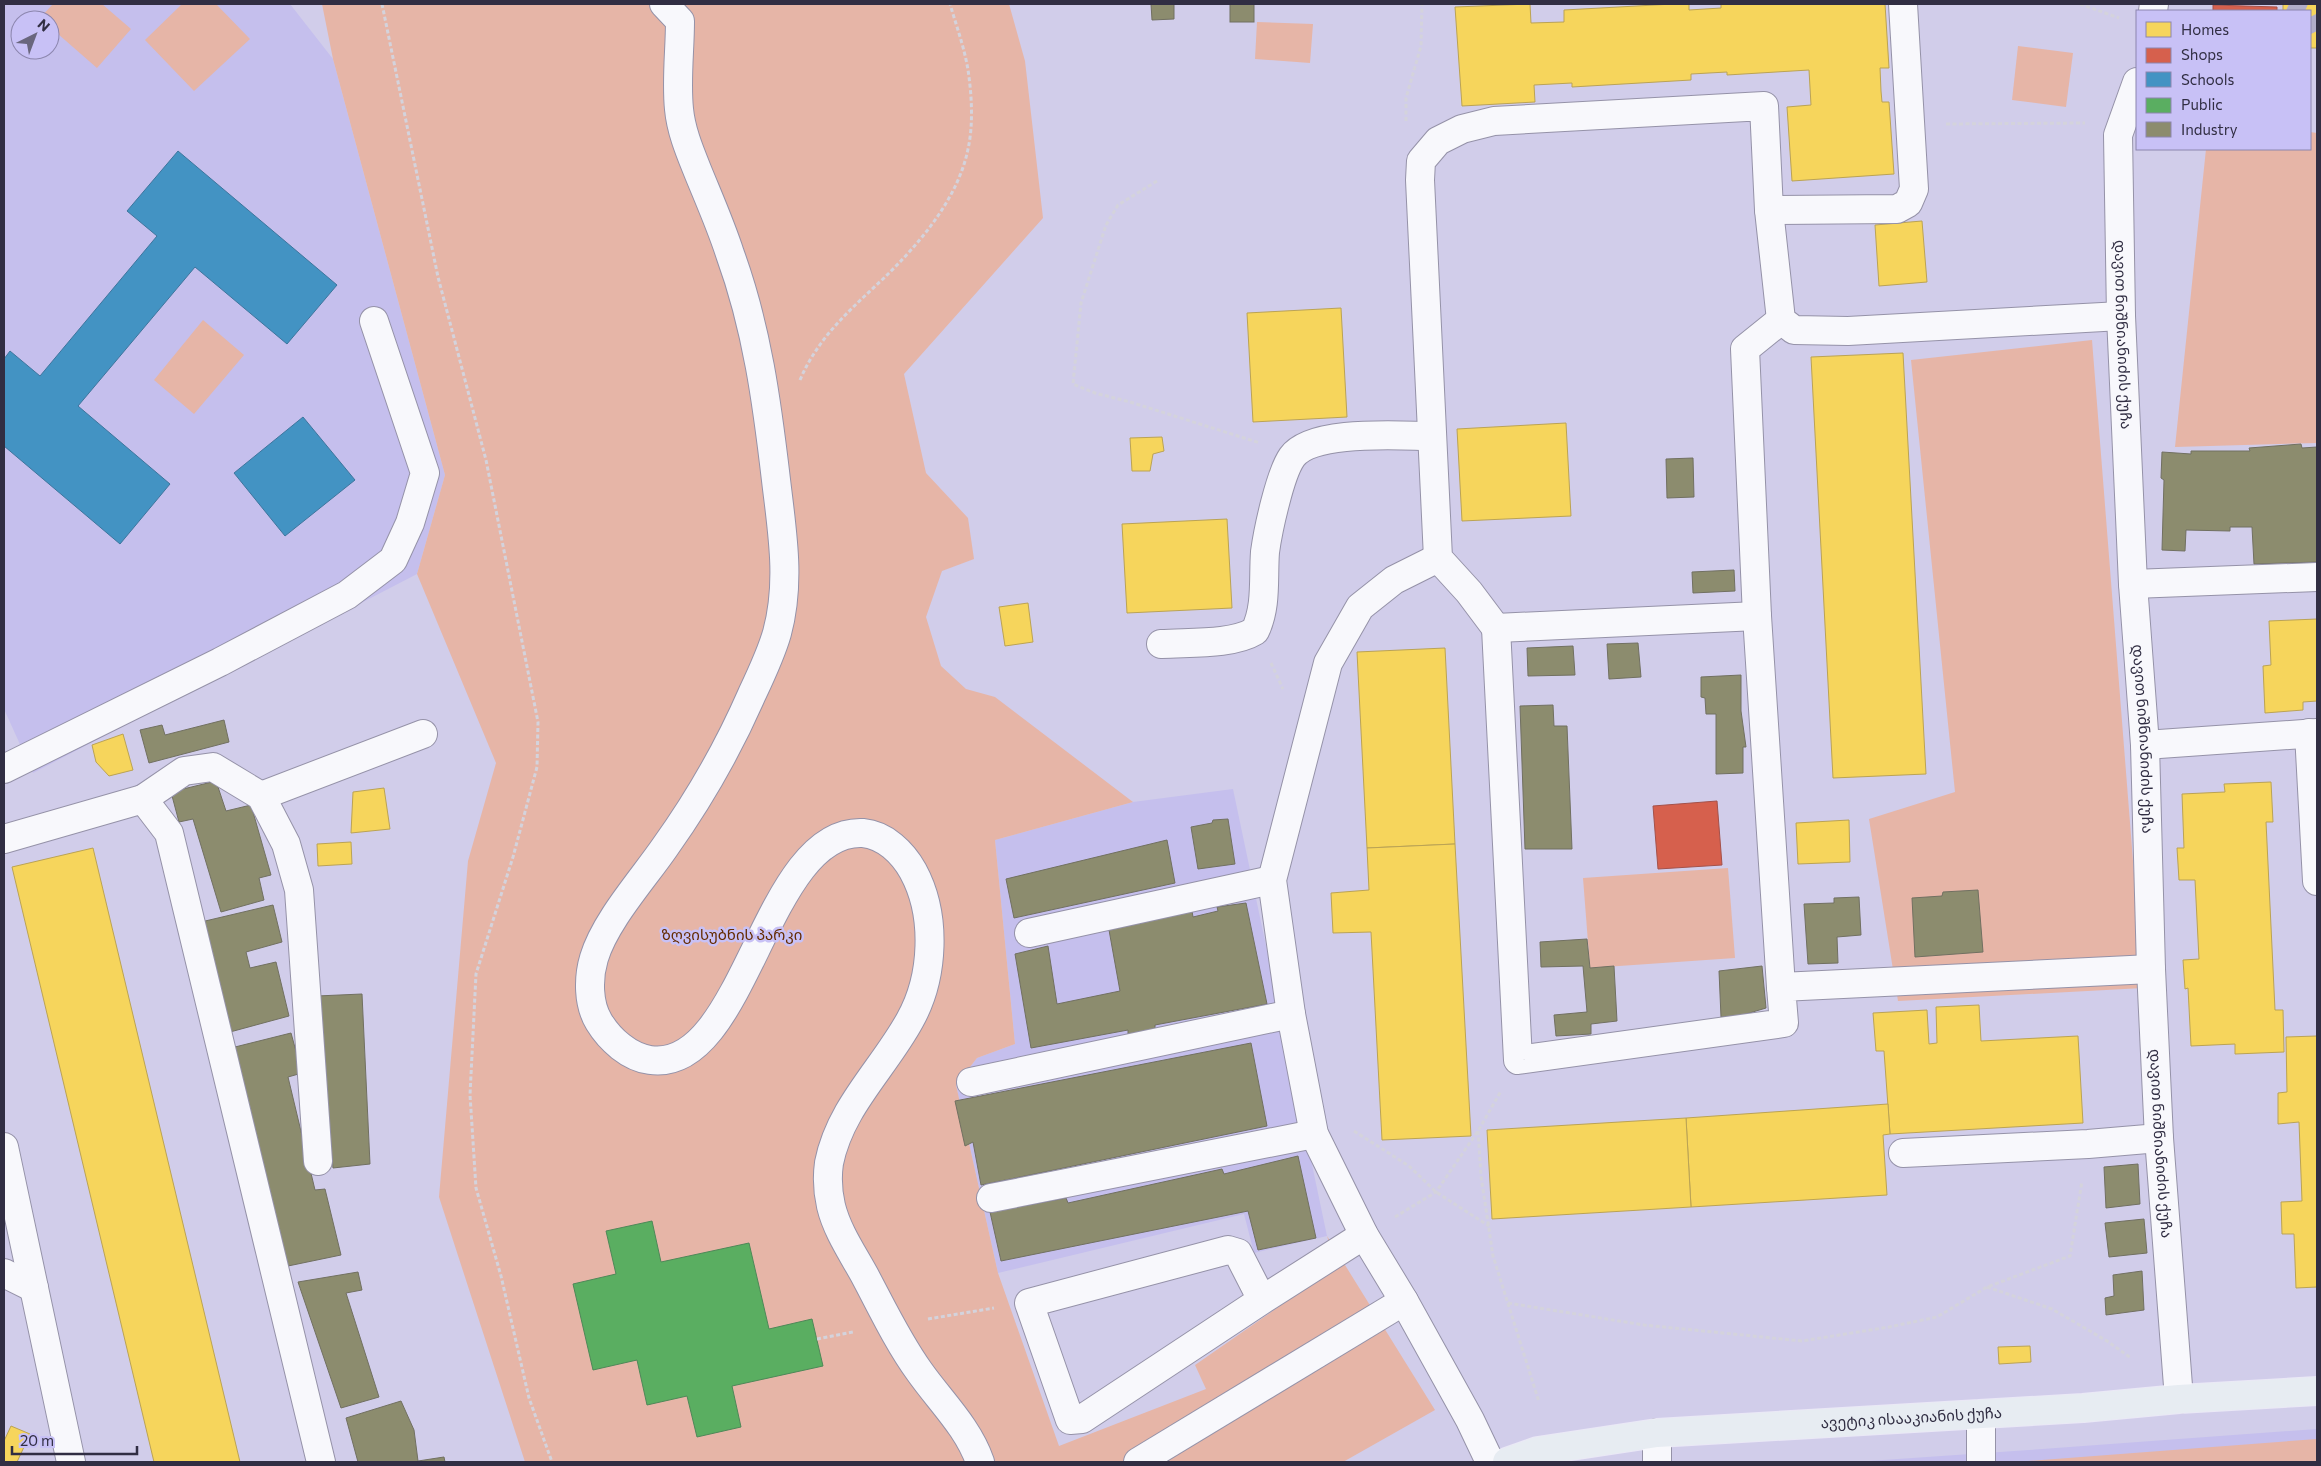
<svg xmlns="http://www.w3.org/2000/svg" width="2321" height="1466" viewBox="0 0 2321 1466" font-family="Commissioner,'Noto Sans Georgian',sans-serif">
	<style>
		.built { fill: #c5bfed; fill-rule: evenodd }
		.green { fill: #e6b5a7 }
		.homes { fill: #f6d55c; stroke: #bba354 }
		.shops { fill: #d6604d; stroke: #a4514a }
		.schools { fill: #4393c3; stroke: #3e759d }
		.public { fill: #5aae61; stroke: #4e8858 }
		.industry { fill: #8c8c6e; stroke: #717061 }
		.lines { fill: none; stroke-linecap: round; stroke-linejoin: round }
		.minor-tunnel { stroke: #b1adc9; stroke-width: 28; stroke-dasharray: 28 14; stroke-linecap: butt }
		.minor-casing { stroke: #9592a8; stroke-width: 30 }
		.major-casing { stroke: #eae8f6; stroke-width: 30 }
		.path { stroke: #d4d3dc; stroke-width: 3; stroke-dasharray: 4 2.5; stroke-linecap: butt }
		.minor { stroke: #f8f8fc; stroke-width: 28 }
		.major { stroke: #e7ecf2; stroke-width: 28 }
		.labels { text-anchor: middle; stroke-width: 5; stroke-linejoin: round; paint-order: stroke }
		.street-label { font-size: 15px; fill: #312e43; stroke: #c8c1f6 }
		.park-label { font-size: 15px; fill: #642b00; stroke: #c8c1f6 }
	</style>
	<rect width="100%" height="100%" fill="#d1cdea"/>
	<!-- built -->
	<g class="built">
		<path d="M4,4h286l43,55 112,416 -28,99 -384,199 -29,-64zM20,20h30v30h-30z"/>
		<polygon points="1233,789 1327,1236 1254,1253 1244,1214 998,1273 956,1085 977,1058 1015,1044 995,840 1133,802"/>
		<polygon points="2317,1429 2317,1462 1854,1462 2029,1450"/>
	</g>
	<!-- green -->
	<g class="green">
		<polygon points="53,4 102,4 131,29 97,68 50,27 50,20 40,18"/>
		<polygon points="182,4 216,4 250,39 194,91 145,40"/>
		<polygon points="322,4 1009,4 1025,61 1043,218 904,374 926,473 968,518 974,559 942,571 926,617 941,666 966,689 995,697 1133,802 995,840 1015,1044 977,1058 956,1085 998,1273 1059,1446 1206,1389 1195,1365 1336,1267 1327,1236 1435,1410 1343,1462 525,1462 439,1197 468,861 496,763 417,574 445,475 333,59"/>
		<polygon points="1257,22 1313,24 1310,63 1255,59"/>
		<polygon points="2018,46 2073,53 2066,107 2012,100"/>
		<polygon points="2310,132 2317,133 2317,443 2175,447 2206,149 2310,149"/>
		<polygon points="203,320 244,355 194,414 154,380"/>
		<polygon points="2092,340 2143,988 1898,1001 1869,819 1955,792 1911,360"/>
		<polygon points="1728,868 1735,958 1590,968 1583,878"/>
		<polygon points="2317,1439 2317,1462 2015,1462"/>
	</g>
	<!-- homes -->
	<g class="homes">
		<polygon points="1530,4 1531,23 1564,22 1564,10 1673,4 1689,4 1689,10 1721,8 1721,4 1885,4 1889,68 1880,68 1881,91 1882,102 1889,102 1894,174 1792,181 1787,107 1811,105 1809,70 1727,75 1727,72 1691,74 1691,80 1572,87 1572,83 1534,85 1535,102 1462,106 1455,7"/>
		<polygon points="2283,4 2317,4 2317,48 2310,48 2310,11 2283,11"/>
		<polygon points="1922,221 1927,282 1879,286 1875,225"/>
		<polygon points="1341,308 1347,417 1253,422 1247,313"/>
		<polygon points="1903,353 1926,774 1833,778 1811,357"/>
		<polygon points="1566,423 1571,516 1462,521 1457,429"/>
		<polygon points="1162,437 1164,451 1153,454 1150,471 1132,471 1130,438"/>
		<polygon points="1227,519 1232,608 1127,613 1122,524"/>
		<polygon points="1028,603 1033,642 1005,646 999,607"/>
		<polygon points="2317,619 2317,701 2303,702 2303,710 2265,713 2263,666 2271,665 2269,621"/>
		<polygon points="1445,648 1455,844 1367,848 1357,652"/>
		<polygon points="123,734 133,770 109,776 96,762 92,745"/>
		<polygon points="2271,782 2273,822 2266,822 2275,1010 2283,1010 2284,1052 2235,1054 2235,1044 2191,1046 2188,988 2185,989 2183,960 2199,959 2195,880 2179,880 2177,848 2184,848 2182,794 2225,792 2224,784"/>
		<polygon points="384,788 390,829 351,833 353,792"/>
		<polygon points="1849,820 1850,862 1798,864 1796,823"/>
		<polygon points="351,842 352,864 318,866 317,844"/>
		<polygon points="1455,844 1471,1136 1382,1140 1371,932 1333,933 1331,893 1369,890 1367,848"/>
		<polygon points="93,848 240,1462 154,1462 12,867"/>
		<polygon points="1979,1005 1981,1041 2078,1036 2083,1123 1890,1134 1884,1051 1876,1051 1873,1013 1927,1010 1929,1044 1937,1043 1936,1007"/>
		<polygon points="2317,1036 2317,1287 2296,1288 2294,1234 2282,1234 2281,1202 2302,1201 2299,1122 2278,1124 2278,1093 2287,1092 2286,1037"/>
		<polygon points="1888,1104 1890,1134 1883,1135 1887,1195 1691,1207 1686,1118"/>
		<polygon points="1686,1118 1691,1207 1492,1219 1487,1130"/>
		<polygon points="2030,1346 2031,1362 1999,1364 1998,1347"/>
		<polygon points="11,1426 30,1434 17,1462 4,1462 4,1441"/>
	</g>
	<!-- shops -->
	<g class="shops">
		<polygon points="2213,5 2277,7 2277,11 2213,11"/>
		<polygon points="1717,801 1722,865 1658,869 1653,806"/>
	</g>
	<!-- schools -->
	<g class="schools">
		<polygon points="178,151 337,285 287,344 195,267 78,406 170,484 120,544 4,446 4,359 10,351 40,376 157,236 127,211"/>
		<polygon points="303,417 355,480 285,536 234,473"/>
	</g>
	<!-- public -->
	<polygon class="public" points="652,1221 661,1262 749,1243 769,1329 812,1319 823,1366 732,1386 741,1427 697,1437 687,1396 647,1405 637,1360 593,1370 573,1284 616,1274 606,1231"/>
	<!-- industry -->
	<g class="industry">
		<polygon points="1151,4 1174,4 1174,19 1152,20"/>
		<rect x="1230" y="4" width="24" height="18"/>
		<polygon points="2301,444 2302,448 2317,447 2317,562 2254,564 2252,527 2230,527 2230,531 2186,530 2185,551 2162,550 2164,480 2161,478 2162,452 2191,454 2191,451 2250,451 2249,448"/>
		<polygon points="1693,458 1694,497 1667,498 1666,459"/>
		<polygon points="1734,570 1735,591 1693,593 1692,572"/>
		<polygon points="1638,643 1641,677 1609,679 1607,644"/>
		<polygon points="1573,646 1575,675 1528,676 1527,648"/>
		<polygon points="1741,675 1741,711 1746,747 1743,747 1743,773 1716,774 1716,714 1706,714 1705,698 1701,697 1701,677"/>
		<polygon points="1553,705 1554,726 1567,726 1572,849 1525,849 1520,706"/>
		<polygon points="224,720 229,742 149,763 140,730 162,725 165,735"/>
		<polygon points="216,781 226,811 251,805 271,875 259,878 264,900 221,912 193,819 179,822 171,792"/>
		<polygon points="1228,819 1235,864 1198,869 1191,827 1212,823 1213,820"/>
		<polygon points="1167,840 1175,883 1014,918 1006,879"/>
		<polygon points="1978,890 1983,952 1915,957 1912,898 1942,896 1943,892"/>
		<polygon points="1859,897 1861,935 1837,937 1838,963 1808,964 1804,904 1834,903 1834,898"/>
		<polygon points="1246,903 1267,1004 1155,1025 1155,1031 1128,1036 1128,1030 1031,1048 1015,954 1048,946 1057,1004 1120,991 1109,930 1192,911 1193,917 1218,911 1217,907"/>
		<polygon points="273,905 282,942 246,952 250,968 276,962 289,1016 230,1032 201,922"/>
		<polygon points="1587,939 1590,968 1614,966 1617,1021 1591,1024 1591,1034 1556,1036 1554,1015 1587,1012 1583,966 1541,967 1540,942"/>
		<polygon points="1762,966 1766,1008 1736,1017 1721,1017 1719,971"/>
		<polygon points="362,994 370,1164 333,1168 317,996"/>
		<polygon points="291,1033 302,1073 288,1077 315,1190 325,1189 341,1255 288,1266 231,1048"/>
		<polygon points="1251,1043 1267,1126 981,1185 973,1142 965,1146 955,1101"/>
		<polygon points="1298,1156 1316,1238 1258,1250 1248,1211 1001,1261 990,1212 1066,1198 1068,1203 1222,1169 1224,1174"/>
		<polygon points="2138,1164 2140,1204 2106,1208 2104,1167"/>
		<polygon points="2144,1219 2147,1253 2109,1257 2105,1223"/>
		<polygon points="2142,1271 2144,1310 2106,1315 2105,1298 2114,1296 2113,1275"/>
		<polygon points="358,1272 362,1290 346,1293 379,1397 341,1408 298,1282"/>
		<polygon points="401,1401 414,1430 418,1461 444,1457 445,1462 358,1462 346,1418"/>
	</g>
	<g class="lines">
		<!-- minor-tunnel -->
		<g class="minor-tunnel">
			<polyline points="2289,4 2305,11"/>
			<polyline points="2310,17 2317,31"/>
		</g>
		<defs>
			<g id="minor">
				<path d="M664,4l16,17c0,29 -4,59 -1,88 2,22 11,43 19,63 11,27 23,54 32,82 27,74 37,149 46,226 6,51 15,102 1,153 -6,21 -16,42 -25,61 -24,55 -52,104 -87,153 -22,32 -60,74 -71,111 -6,20 -6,46 5,64 11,18 30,35 51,38 96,14 114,-232 213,-227 22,2 40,20 50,38 24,44 21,106 -3,149 -26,48 -70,87 -81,143 -2,14 -1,30 2,43 6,25 22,48 34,70 17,32 33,66 54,95 21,30 49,56 61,91"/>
				<polyline points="2153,11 2154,4"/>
				<path id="s1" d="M2137,82l-19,53 3,181 12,268 12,161 6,224 8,169 20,261"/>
				<polyline points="1769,210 1897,209 1908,203 1914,189 1903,4"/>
				<polyline points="1781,320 1745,349 1757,616 1781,987"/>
				<polyline points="1438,558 1394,580 1360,607 1328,663 1272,880 1291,1014 1314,1134 1364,1235 1404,1301 1470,1420 1490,1462"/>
				<polyline points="2133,584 2317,577"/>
				<polyline points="1757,616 1496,628 1469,592 1438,558 1420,180 1421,161 1438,141 1462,129 1494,121 1764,106 1769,210 1781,320 1794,330 1848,331 2121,316"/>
				<polyline points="1496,628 1518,1060 1784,1023 1781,987 2151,969"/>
				<path d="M1161,644c28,-2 71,1 94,-13 12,-25 8,-52 10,-79 3,-22 15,-78 27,-95 20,-28 108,-21 140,-21"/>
				<polyline points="2309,733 2317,881"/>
				<polyline points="2145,745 2317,733"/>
				<polyline points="4,769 220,662 347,595 393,560 410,523 425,473 374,321"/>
				<polyline points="261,796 423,734"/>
				<polyline points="143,799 184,771 213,767 261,796 286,844 299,890 318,1161"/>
				<polyline points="4,839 143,799 169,833 321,1462"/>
				<polyline points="1029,933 1272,880"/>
				<polyline points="971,1082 1291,1014"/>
				<polyline points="4,1147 71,1462"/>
				<polyline points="1903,1153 2088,1144 2159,1138"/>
				<polyline points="991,1198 1314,1134"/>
				<polyline points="4,1273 34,1288"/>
				<polyline points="1262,1300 1238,1253 1228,1250 1029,1303 1070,1420 1082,1419 1262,1300 1364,1235"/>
				<polyline points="1138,1462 1404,1301"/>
				<polyline points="1657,1462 1657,1433"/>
				<polyline points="1981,1462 1981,1414"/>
			</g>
			<g id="major">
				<path id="s2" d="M1507,1462l31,-11 119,-18 426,-25 96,-9 138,-8"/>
			</g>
		</defs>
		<!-- minor casing -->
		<use href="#minor" class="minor-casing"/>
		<!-- major casing -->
		<use href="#major" class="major-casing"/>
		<!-- path -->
		<g class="path">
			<polyline points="382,4 438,277 486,460 538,722 537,767 513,857 476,974 470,1095 476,1188 501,1276 529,1398 552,1462"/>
			<polyline points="2080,4 2119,18"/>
			<polyline points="1406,121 1406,98 1421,46 1422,4"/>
			<polyline points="1946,124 2085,123"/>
			<polyline points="1157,181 1118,205 1106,225 1081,303 1073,384 1095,393 1130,402 1260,443"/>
			<path d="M800,380c18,-43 51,-71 84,-102 35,-34 74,-79 84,-129 5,-22 4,-49 1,-72 -3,-25 -12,-49 -19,-73"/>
			<polyline points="1271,663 1283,689"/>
			<polyline points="1354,1131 1409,1166 1436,1192 1489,1226"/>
			<polyline points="1478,1131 1481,1176 1493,1256 1539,1402"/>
			<polyline points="1395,1217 1436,1192 1478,1131 1501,1091"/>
			<polyline points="1987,1287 2052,1309 2107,1341 2131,1358"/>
			<polyline points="1508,1303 1644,1325 1802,1341 1889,1327 1937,1317 1987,1287 2070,1256 2082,1181"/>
			<polyline points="928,1319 994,1308"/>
			<polyline points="817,1339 853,1332"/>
		</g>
		<!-- minor -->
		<use href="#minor" class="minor"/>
		<!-- major -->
		<use href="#major" class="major"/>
	</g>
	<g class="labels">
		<!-- street labels -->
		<g class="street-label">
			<text dy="5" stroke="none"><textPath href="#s1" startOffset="256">დავით ნიშნიანიძის ქუჩა</textPath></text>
			<text dy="5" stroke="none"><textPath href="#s1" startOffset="661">დავით ნიშნიანიძის ქუჩა</textPath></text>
			<text dy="5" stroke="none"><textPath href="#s1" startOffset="1066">დავით ნიშნიანიძის ქუჩა</textPath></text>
			<text dy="5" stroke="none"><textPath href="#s2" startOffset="408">ავეტიკ ისააკიანის ქუჩა</textPath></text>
		</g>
		<!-- park labels -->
		<g class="park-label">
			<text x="732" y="940">ზღვისუბნის პარკი</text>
		</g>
	</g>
	<!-- border -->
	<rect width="2321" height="1466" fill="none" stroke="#312e43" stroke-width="10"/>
	<!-- legend -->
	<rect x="2136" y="10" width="175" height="140" fill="#c8c1f6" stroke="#8c86ae"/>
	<rect x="2146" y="22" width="25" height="15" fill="#f6d55c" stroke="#8c86ae"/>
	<text x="2181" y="35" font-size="15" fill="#312e43">Homes</text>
	<rect x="2146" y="48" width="25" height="15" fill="#d6604d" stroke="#8c86ae"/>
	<text x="2181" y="60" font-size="15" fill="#312e43">Shops</text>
	<rect x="2146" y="72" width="25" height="15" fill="#4393c3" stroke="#8c86ae"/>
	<text x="2181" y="85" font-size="15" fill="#312e43">Schools</text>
	<rect x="2146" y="98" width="25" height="15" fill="#5aae61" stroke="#8c86ae"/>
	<text x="2181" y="110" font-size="15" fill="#312e43">Public</text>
	<rect x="2146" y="122" width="25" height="15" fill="#8c8c6e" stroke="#8c86ae"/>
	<text x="2181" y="135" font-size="15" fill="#312e43">Industry</text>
	<!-- north arrow -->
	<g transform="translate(35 35) rotate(42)"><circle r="24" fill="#c8c1f6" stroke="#8c86ae"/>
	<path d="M0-4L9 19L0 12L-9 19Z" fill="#69667d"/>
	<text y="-8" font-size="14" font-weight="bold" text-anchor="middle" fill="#312e43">N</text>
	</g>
	<!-- scale -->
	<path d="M12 1446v8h125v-8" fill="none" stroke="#312e43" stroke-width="2.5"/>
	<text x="20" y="1446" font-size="15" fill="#312e43" stroke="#c8c1f6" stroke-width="4" paint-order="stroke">20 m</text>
</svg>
